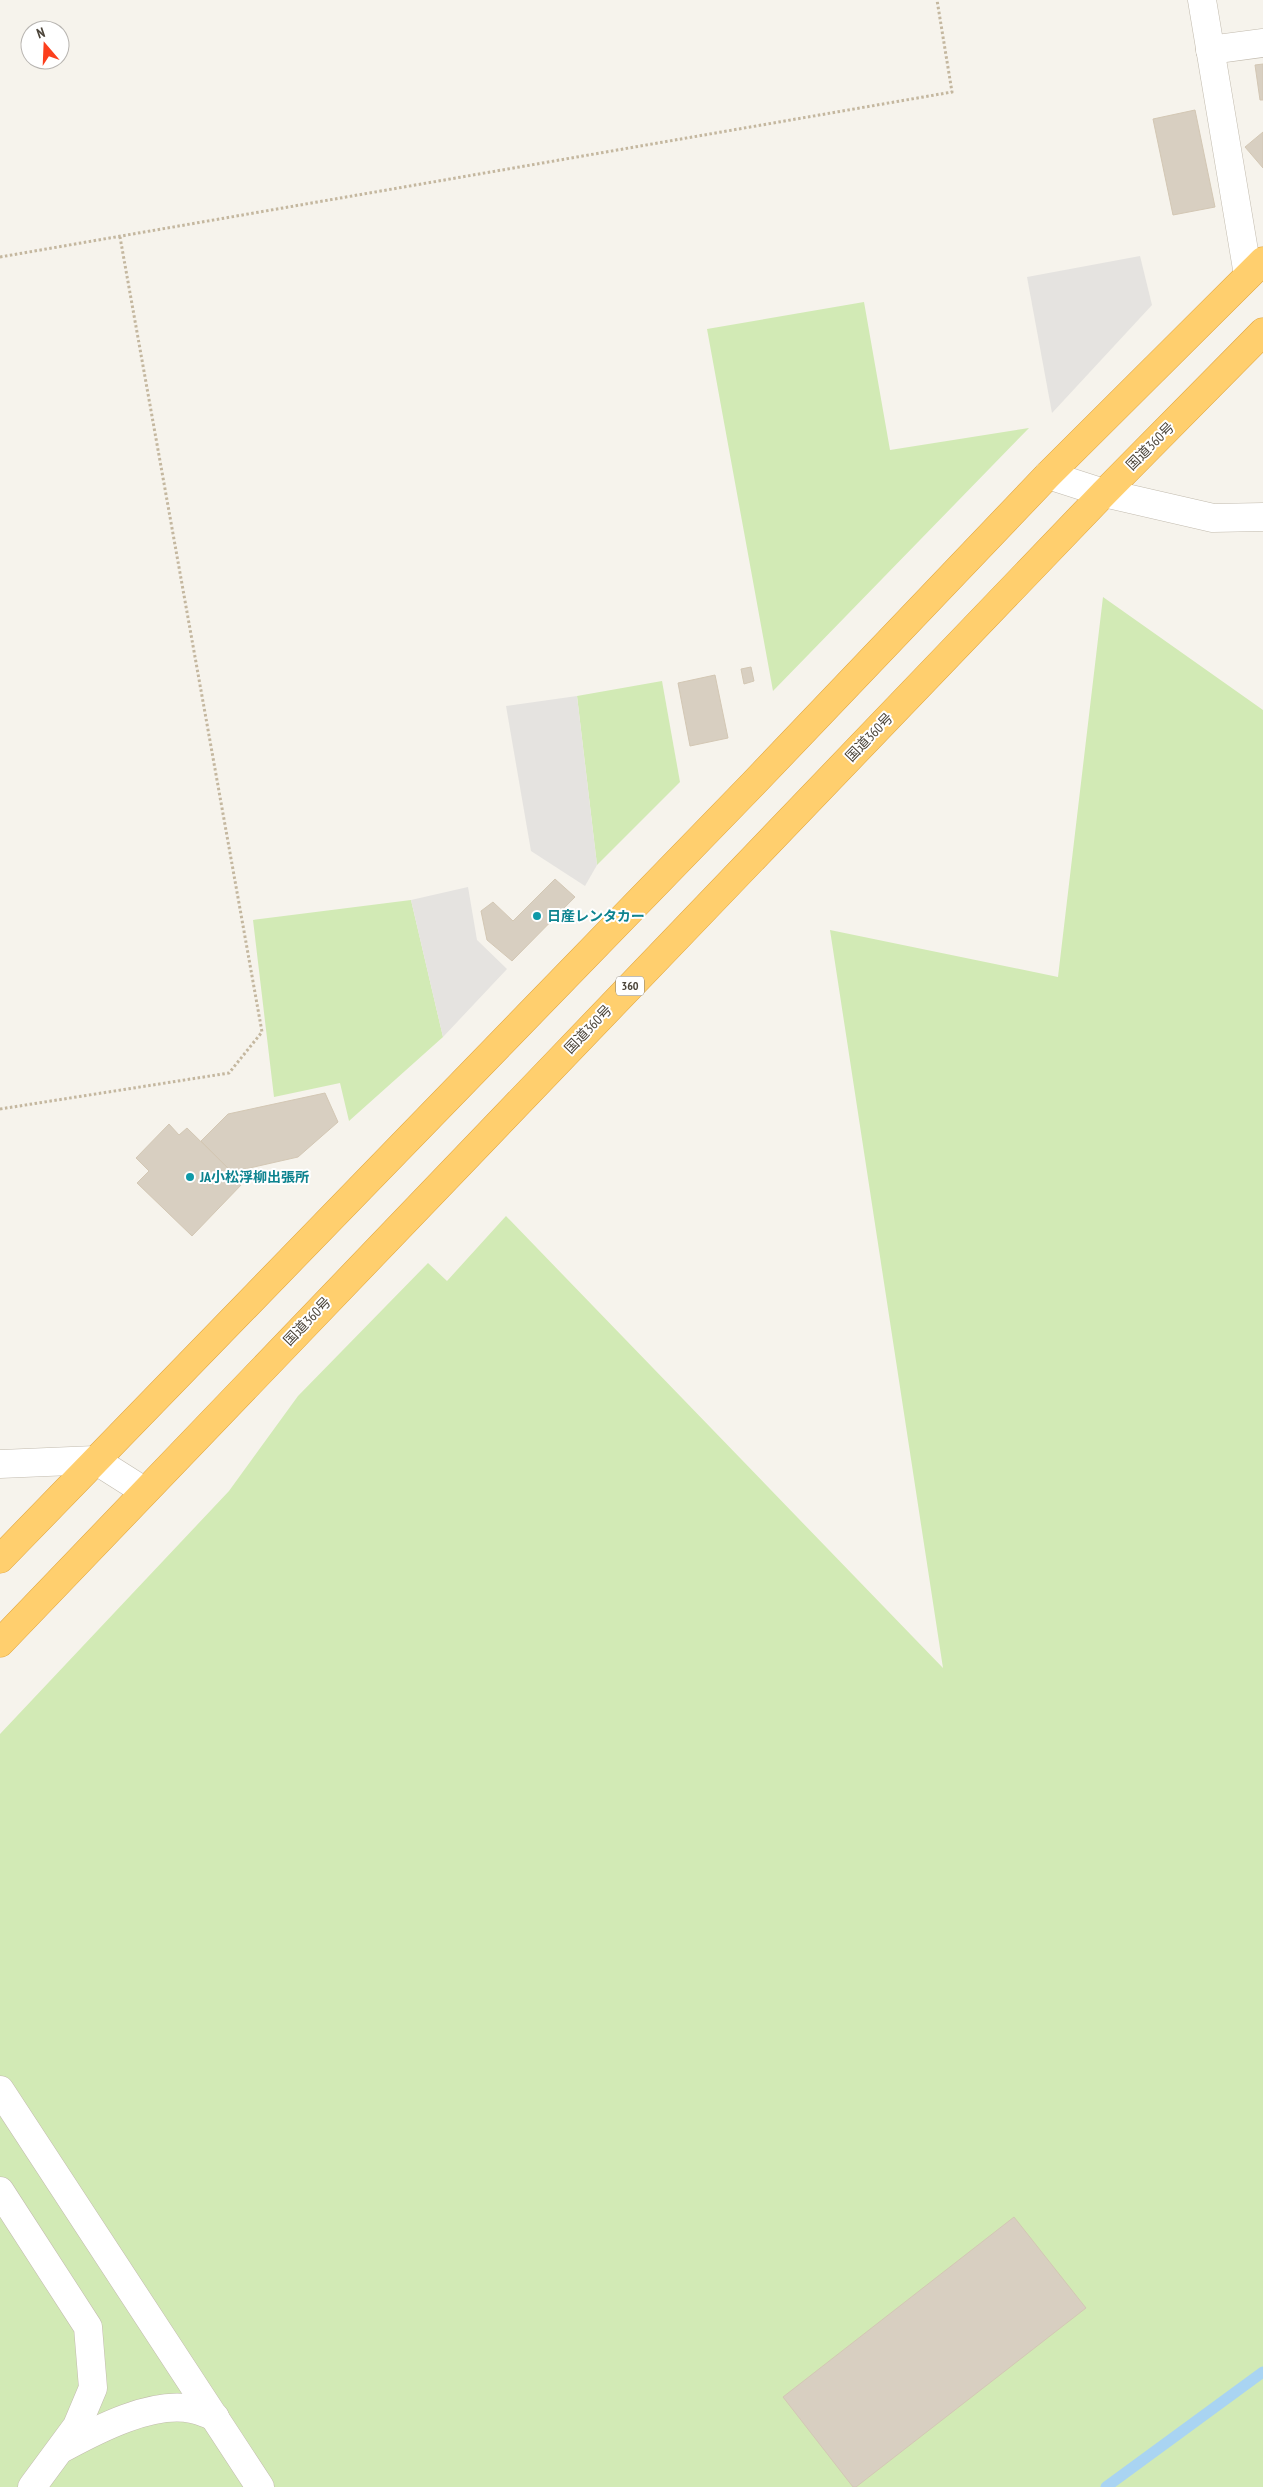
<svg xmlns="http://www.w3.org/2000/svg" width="1263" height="2487" viewBox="0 0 1263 2487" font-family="'PT Sans Narrow','Noto Sans JP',sans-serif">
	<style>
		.green { fill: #d2eab5 }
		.parking { fill: #e5e3e0 }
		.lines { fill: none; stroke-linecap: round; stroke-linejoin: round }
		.stream { stroke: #a9d4f2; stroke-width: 11 }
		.building { fill: #d8cfc1; stroke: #d3c7b4 }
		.minor-casing { stroke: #c2bbae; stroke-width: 29 }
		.highway-casing { stroke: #e0a43c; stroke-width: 29 }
		.path { stroke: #c4b79f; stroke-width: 3; stroke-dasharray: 2.5 2.5; stroke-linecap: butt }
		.minor { stroke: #fff; stroke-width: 28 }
		.highway { stroke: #ffcf6e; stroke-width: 28 }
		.culture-dot { fill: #0f9aa8; stroke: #fff; stroke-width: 2 }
		.labels { text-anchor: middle; stroke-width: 4; stroke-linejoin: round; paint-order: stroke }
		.shield { fill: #fff; stroke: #817c74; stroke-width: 1 }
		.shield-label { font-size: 12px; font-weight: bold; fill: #4b4439 }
		.street-label { font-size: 14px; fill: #4b4439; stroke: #fff }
		.culture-label { font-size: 14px; font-weight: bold; fill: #0d838f; stroke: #fff; text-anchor: start }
	</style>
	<rect width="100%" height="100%" fill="#f6f3ec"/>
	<!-- green -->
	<g class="green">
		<polygon points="864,302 890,450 1029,428 773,691 707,329"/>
		<polygon points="1103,597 1263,710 1263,2487 0,2487 0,1734 229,1491 298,1396 428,1263 447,1281 506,1216 943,1668 830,930 1058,977"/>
		<polygon points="662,681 680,782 597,865 577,696"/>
		<polygon points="411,900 443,1037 349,1121 340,1083 274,1097 253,920"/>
	</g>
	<!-- parking -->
	<g class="parking">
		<polygon points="1140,256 1152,305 1052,413 1027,277"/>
		<polygon points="577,696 597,865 585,886 531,851 506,706"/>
		<polygon points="468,887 477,940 507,969 443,1037 411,900"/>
	</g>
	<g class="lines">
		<!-- stream -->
		<polyline class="stream" points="1106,2487 1263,2372"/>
	</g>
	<!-- building -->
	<g class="building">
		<polygon points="1263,64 1263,100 1260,100 1255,65"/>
		<polygon points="1195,110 1215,207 1173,215 1153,119"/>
		<polygon points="1263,132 1263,168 1245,147"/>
		<polygon points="751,667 754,681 744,684 741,669"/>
		<polygon points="715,675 728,738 690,746 678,683"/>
		<polygon points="555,879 575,897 512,961 487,940 481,911 493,902 513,921"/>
		<polygon points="325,1093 338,1122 298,1157 232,1172 201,1141 228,1114"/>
		<polygon points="169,1124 179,1135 187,1128 243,1183 192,1236 137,1183 149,1171 136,1158"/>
		<polygon points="1014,2217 1086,2308 856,2487 853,2487 783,2397"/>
	</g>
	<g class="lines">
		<defs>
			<g id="minor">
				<polyline points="1202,0 1248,275"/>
				<polyline points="1210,50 1263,43"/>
				<polyline points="1048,475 1104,493 1213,518 1263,517"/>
				<polyline points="0,1464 95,1460 144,1491"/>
				<polyline points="0,2090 260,2487"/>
				<polyline points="0,2191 88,2327 93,2388 77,2426 32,2487"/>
				<path d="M63,2448c35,-19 89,-47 129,-39 8,1 15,5 23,8"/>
			</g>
			<g id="highway">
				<polyline points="0,1559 753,784 1048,475 1263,261"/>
				<polyline points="0,1643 1104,493 1263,332"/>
			</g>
		</defs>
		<!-- minor casing -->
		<use href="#minor" class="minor-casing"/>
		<!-- highway casing -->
		<use href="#highway" class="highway-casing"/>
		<!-- path -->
		<g class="path">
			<polyline points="0,257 952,92 937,0"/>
			<polyline points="0,1109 229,1073 262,1032 120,237"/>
		</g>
		<!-- minor -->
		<use href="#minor" class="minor"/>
		<!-- highway -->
		<use href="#highway" class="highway"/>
	</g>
	<!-- markers -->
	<g class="culture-dot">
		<circle cx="537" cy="916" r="5"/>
		<circle cx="190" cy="1177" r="5"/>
	</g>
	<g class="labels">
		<!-- shield labels -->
		<rect class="shield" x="616" y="976.5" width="28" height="19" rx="4"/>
		<g class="shield-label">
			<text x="630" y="990">360</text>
		</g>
		<!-- street labels -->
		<g class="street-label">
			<text transform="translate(1150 446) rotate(-45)" y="5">国道360号</text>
			<text transform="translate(869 737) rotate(-46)" y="5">国道360号</text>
			<text transform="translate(588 1029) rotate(-46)" y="5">国道360号</text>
			<text transform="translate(307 1321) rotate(-46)" y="5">国道360号</text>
		</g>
		<!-- culture labels -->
		<g class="culture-label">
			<text x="547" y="921">日産レンタカー</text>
			<text x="200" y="1182">JA小松浮柳出張所</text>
		</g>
	</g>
	<!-- north arrow -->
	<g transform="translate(45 45) rotate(341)"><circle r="24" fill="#ffffff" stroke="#b7b4b0"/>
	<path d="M0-4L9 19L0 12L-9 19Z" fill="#fc3f1d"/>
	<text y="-8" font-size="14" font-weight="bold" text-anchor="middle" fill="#4b4439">N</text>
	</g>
</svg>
